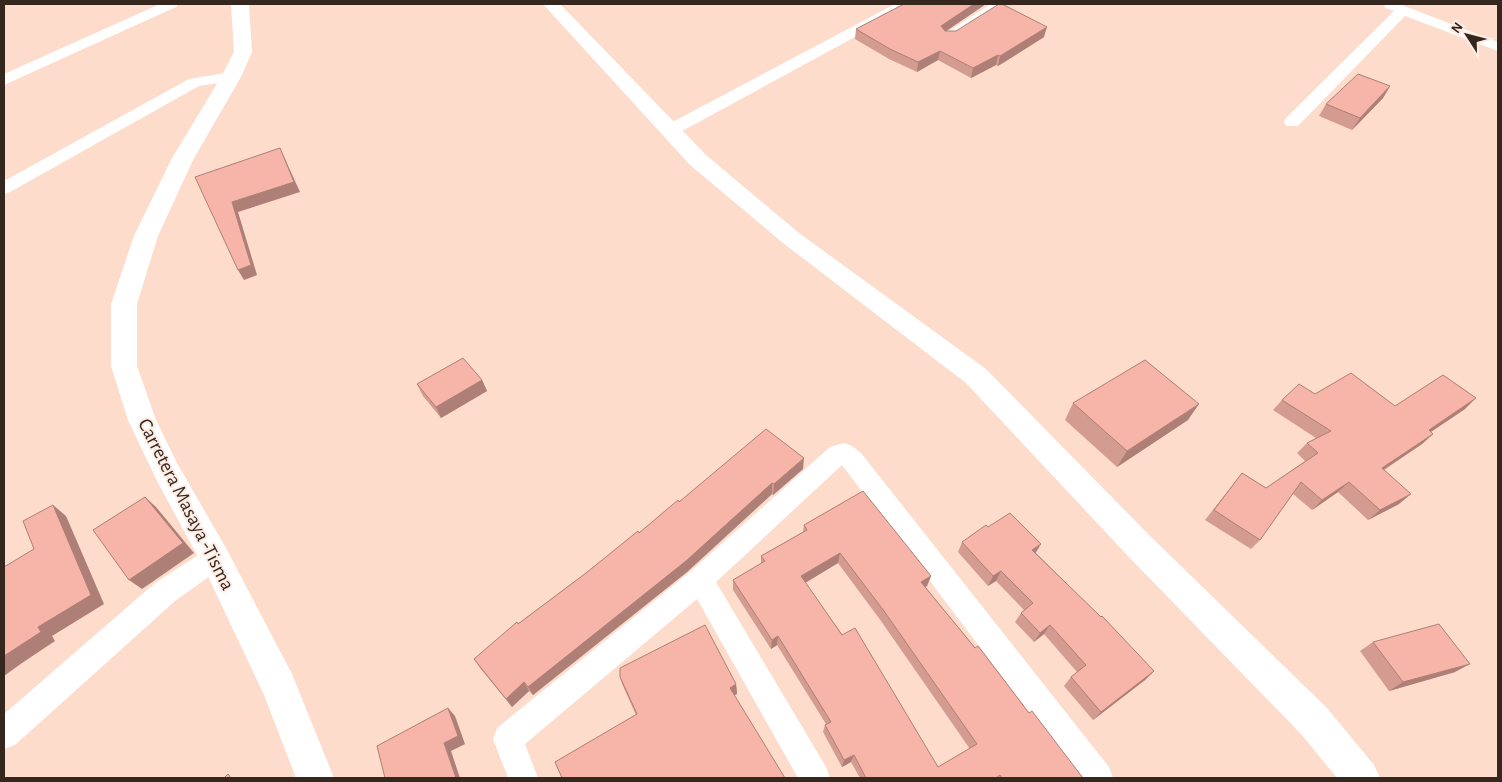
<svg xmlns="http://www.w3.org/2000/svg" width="1502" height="782" viewBox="0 0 1502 782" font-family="'Alegreya Sans',sans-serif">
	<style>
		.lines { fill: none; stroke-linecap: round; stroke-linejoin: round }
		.street { fill: #fff; fill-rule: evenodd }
		.secondary { fill: #fff; fill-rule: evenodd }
		.wall { fill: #d49c91; fill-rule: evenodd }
		.shaded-wall { fill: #ad7f76 }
		.building { fill: #f7b5a9; stroke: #ad7f76; fill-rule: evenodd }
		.labels { text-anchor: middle; stroke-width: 4; stroke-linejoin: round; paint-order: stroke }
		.street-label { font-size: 20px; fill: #35261e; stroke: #feede4 }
	</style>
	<rect width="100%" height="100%" fill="#fddccb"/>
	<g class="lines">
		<!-- street -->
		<g class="street">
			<polygon points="160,4 178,4 176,7 4,85 4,74"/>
			<polygon points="895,4 912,4 910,7 675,135 663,135 661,131 663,127"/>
			<polygon points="991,4 1008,4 953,39 943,39 941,36"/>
			<polygon points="1384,4 1399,4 1498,42 1498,51 1405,16 1298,126 1286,126 1284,122 1286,118 1394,11 1385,8"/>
			<polygon points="231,72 237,74 239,77 237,80 199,86 10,192 4,194 4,181 189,79"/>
			<polygon points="844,443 852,446 861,453 1109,767 1113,778 1079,778 842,465 716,582 826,767 830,778 798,778 697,599 525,744 538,778 508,778 493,739 497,728 691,571 830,447"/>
			<polygon points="215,546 224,550 228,558 224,566 175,601 15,745 4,749 4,714 155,583 206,550"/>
		</g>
		<!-- secondary -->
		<g class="secondary">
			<polygon points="231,4 249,4 252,52 241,77 193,160 158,236 137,304 137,366 156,420 177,463 226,548 292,674 334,778 296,778 264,695 204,568 157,481 128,420 111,366 111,304 134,236 171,160 221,77 234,52"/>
			<polygon points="543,4 560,4 706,155 799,233 986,369 1149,535 1327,708 1374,765 1380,778 1337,778 1301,734 1127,555 966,383 783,243 690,165"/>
		</g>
	</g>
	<!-- wall -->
	<g class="wall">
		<polygon points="986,4 945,31 1044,37 998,66 996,65 971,78 938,60 917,72 889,59 855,39 856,29"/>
		<polygon points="1390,86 1383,98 1352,130 1319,116 1326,104"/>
		<polygon points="482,380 487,391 441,418 423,396 417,384"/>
		<polygon points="1315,394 1395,406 1465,409 1431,432 1433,434 1422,444 1384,470 1399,504 1368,520 1338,492 1312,510 1293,494 1260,540 1251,549 1205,520 1242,473 1266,488 1305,461 1297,453 1307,443 1316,438 1273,410 1282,400"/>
		<polygon points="1073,403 1188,420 1117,467 1065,420"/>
		<polygon points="803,469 773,495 772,494 687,572 533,695 529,691 512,707 480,668 474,659 518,624 639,533 679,502"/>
		<path d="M804,525l127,51 -4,10 -2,1 158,191h-223l-9,-16 -9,5 -19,-35 2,-7 1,-1 -49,-79 -6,4 -38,-59v-10l28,-16v-8l42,-24zM838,563l43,58 89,128 -32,18 -133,-184z"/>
		<polygon points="988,527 1036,553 1154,671 1145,680 1093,720 1064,686 1071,677 1077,672 1044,634 1034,642 1015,622 1021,613 1024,610 996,581 988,586 958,552 962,542"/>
		<polygon points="1373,642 1455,672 1389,691 1360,651"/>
		<polygon points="620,677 736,684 737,694 636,715 623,686"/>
	</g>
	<!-- shaded-wall -->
	<g class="shaded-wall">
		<polygon points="974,4 986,4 939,36 941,26"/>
		<polygon points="1047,27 1044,37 998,66 1000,56"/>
		<polygon points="940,51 938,60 917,72 918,62"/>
		<polygon points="998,55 996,65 971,78 973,68"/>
		<polygon points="1390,86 1383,98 1352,130 1360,118"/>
		<polygon points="280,148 300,192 238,212 257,275 244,280 238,270 232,202"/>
		<polygon points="482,380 487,391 441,418 436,407"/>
		<polygon points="1476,398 1465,409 1417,441 1429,430"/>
		<polygon points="1199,404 1188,420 1117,467 1127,451"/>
		<polygon points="1433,434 1422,444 1371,478 1382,468"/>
		<polygon points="804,458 803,469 773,495 774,484"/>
		<polygon points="1349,482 1338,492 1312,510 1322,500"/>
		<polygon points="772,483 772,494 687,572 533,695 528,687"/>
		<polygon points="1411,494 1399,504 1368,520 1380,510"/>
		<polygon points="145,497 156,507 194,553 142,589 129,580"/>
		<polygon points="53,505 66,516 104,604 52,636 55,641 22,663 4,676 4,656"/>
		<polygon points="1041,544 1035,554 1032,550"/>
		<polygon points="840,553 838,563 800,586 801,576"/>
		<polygon points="1001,571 996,581 988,586 993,576"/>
		<polygon points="931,576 927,586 917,592 921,582"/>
		<polygon points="1050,625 1044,634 1034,642 1040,633"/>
		<polygon points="778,636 777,645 771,649 772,640"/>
		<polygon points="1470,664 1455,672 1389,691 1403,682"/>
		<polygon points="1154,671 1145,680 1093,720 1101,712"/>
		<polygon points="524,682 529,691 512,707 506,699"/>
		<polygon points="736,684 737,694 731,697 730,688"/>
		<polygon points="448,708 455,716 465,744 451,751 460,778 456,778 444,743"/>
		<polygon points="854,755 851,762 842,767 844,760"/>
	</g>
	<!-- building -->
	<g class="building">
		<polygon points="904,4 974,4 941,26 945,31 956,31 999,4 1002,4 1047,27 1000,56 998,55 973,68 940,51 918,62 890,49 856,29"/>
		<polygon points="1358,74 1390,86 1360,118 1326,104"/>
		<polygon points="280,148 294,182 232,202 251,265 238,270 195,177"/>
		<polygon points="463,358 482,380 436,407 417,384"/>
		<polygon points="1145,360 1199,404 1127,451 1073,403"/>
		<polygon points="1351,373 1395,406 1443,375 1476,398 1429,430 1433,434 1382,468 1411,494 1380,510 1349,482 1322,500 1301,482 1260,540 1214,510 1242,473 1266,488 1318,453 1307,443 1331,431 1282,400 1299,384 1315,394"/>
		<polygon points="766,429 804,458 774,484 772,483 686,561 528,687 524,682 506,699 474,659 517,622 518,624 586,573 638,531 639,533 678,500 679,502"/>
		<path d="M863,491l68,85 -10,6 54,66 3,-2 51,67 3,-2 51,67h-81l-2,-3 -4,3h-130l-12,-23 -10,5 -19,-35 6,-3 -53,-86 -6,4 -39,-60 32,-19 -4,-5 46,-26 -3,-5zM840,553l44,58 93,133 -39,23 -83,-139 -13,7 -41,-59z"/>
		<polygon points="145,497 183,543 129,580 93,530"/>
		<polygon points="53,505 91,595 38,627 41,632 4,656 4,567 34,549 23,521"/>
		<polygon points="1010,513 1041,544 1032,550 1101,617 1102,616 1154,671 1101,712 1071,677 1086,665 1050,625 1040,633 1021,613 1033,603 1001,571 993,576 962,542 986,525 988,527"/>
		<polygon points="1439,624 1470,664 1403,682 1373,642"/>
		<polygon points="705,625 736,684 730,688 785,778 562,778 555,762 637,714 620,677 620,668"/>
		<polygon points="448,708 458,736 444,743 456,778 385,778 377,746"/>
		<polygon points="228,774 231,778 224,778"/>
	</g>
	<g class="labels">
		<!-- street labels -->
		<g class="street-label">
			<text transform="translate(187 504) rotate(63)" y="7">Carretera Masaya -Tisma</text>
		</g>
	</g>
	<!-- border -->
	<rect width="1502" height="782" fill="none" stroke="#35261e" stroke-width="10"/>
	<!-- north arrow -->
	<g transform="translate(1467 35) rotate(306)" stroke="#feede4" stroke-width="4" paint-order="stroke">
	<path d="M0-4L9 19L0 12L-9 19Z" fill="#35261e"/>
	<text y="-8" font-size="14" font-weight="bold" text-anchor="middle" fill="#35261e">N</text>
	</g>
</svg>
